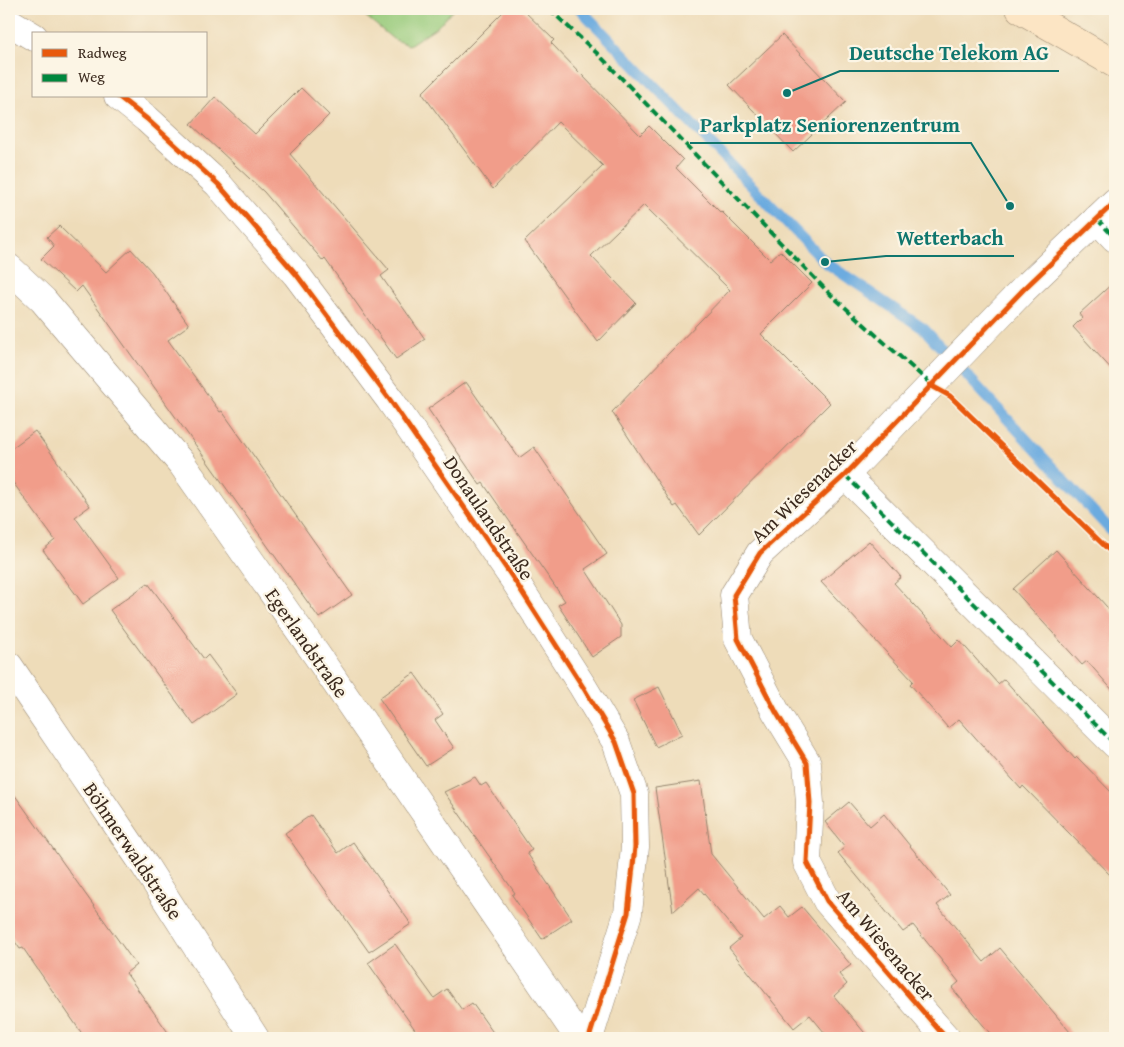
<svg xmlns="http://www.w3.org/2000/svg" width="1124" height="1047" viewBox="0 0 1124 1047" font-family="'Gentium Book Plus',serif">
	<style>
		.green { fill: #98cb7c; stroke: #6a7a4d }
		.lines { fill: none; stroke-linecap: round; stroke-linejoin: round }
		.stream { stroke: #6cabdf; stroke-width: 11 }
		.building { fill: #f19d8a }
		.street-casing { stroke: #94836c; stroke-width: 29 }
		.secondary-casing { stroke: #94836c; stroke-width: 29 }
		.street { stroke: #fff; stroke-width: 28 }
		.secondary { stroke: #fce5c4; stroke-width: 28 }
		.quiet { stroke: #00873e; stroke-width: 4; stroke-dasharray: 8 4; stroke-linecap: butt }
		.cycleway-casing { stroke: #fcf5e5; stroke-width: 8 }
		.cycleway { stroke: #e8590c; stroke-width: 5 }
		.labels { text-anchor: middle; stroke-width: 4.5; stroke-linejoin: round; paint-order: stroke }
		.street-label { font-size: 20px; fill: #3b2a1e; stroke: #fcf5e5 }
		.leader { fill: none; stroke: #0f766e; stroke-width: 2 }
		.callout-dot { fill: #0f766e; stroke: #fcf5e5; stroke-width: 2 }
		.callout-label { font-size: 21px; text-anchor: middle; font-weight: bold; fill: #0f766e; stroke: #fcf5e5; stroke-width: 4.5; stroke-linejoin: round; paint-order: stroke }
	</style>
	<rect width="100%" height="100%" fill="#fcf5e5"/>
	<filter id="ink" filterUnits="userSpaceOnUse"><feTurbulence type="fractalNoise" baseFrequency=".02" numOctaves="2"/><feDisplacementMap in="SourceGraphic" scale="10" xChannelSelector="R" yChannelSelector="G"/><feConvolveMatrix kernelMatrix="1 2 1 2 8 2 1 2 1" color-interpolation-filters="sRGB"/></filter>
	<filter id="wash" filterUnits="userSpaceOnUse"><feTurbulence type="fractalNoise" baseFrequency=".0096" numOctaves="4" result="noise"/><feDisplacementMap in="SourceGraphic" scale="20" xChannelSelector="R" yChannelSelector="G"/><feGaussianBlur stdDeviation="1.12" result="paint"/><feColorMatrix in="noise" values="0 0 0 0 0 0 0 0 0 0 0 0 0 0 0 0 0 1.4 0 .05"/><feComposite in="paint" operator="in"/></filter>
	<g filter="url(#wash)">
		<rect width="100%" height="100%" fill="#eedcb9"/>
		<!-- green -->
		<polygon class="green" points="357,9 454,9 438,26 409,45 393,39"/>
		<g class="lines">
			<!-- stream -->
			<polyline class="stream" points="580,9 825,262 924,329 1115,535"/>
		</g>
		<g id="blocks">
			<!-- building -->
			<g class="building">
				<polygon points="506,9 522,9 554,40 551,43 640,135 649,126 683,160 676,168 721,213 722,212 770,260 780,251 812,283 761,334 830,403 699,535 677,505 674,507 612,412 730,290 644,205 591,256 636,303 598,342 525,241 603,166 558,122 493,189 422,93"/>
				<polygon points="782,35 846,102 793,152 729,85"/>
				<polygon points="301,88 329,115 290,154 389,270 381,276 425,339 396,359 325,259 323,261 264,192 191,124 215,97 255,134"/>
				<polygon points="59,226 106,272 131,249 152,272 189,325 168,340 220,412 222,411 352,595 319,618 82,286 76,292 41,259 54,246 47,237"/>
				<polygon points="1115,281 1115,373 1073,327 1082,318 1079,314"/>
				<polygon points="466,382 519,458 534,447 607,554 585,569 621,625 621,637 592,657 558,605 565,601 483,483 480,485 428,409"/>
				<polygon points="35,431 90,506 75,517 119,578 83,604 43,550 55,540 9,477 9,450"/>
				<polygon points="869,541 901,577 894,583 952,647 959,640 998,684 1004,679 1075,759 1077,757 1115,796 1115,880 1023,786 1021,789 959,719 948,728 910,684 913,681 821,582"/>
				<polygon points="1056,550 1115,616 1115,693 1087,661 1082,665 1013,589"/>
				<polygon points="148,583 204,659 208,655 237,694 194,725 110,610"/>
				<polygon points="414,673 443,714 435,720 454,748 426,766 379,698"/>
				<polygon points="659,687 682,734 656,747 633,700"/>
				<polygon points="475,777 481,786 486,783 532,850 527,853 572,919 542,939 512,895 515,893 444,792"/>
				<polygon points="701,781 711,854 764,919 780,906 789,917 802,907 851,965 839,974 847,984 834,996 869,1038 829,1038 810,1015 794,1028 729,948 741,938 699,888 673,912 655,788"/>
				<polygon points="9,787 136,965 126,973 172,1038 85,1038 23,948 20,949 9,933"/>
				<polygon points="849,802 870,826 884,814 950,895 937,905 984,962 1000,948 1075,1038 994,1038 952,988 959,982 913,925 903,932 838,853 845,847 825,822"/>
				<polygon points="311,815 338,853 353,842 411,924 369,952 285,833"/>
				<polygon points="395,944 434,998 447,989 462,1010 472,1003 497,1038 421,1038 368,963"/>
			</g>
		</g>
	</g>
	<g filter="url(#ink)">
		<use href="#blocks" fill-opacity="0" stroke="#94836c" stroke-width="1"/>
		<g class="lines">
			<defs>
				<g id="street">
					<polyline points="9,22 34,37"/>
					<polyline points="118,96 147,119 218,184 296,274 390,400 513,578 583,687 616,742 634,794 635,847 628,913 589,1038"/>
					<polyline points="1097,219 1115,238"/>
					<polyline points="9,268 43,300 182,464 316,654 579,1038"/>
					<polyline points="845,475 1115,744"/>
					<polyline points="9,666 145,866 255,1038"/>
					<polyline points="946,1038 827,901 807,862 810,803 807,763 776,712 738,639 734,595 760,553 845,475 1023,290 1115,202"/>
				</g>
				<polyline id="secondary" points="1020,9 1115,64"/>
			</defs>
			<!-- street casing -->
			<use href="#street" class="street-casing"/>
			<!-- secondary casing -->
			<use href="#secondary" class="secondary-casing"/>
			<!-- street -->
			<use href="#street" class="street"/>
			<!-- secondary -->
			<use href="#secondary" class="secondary"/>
			<!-- quiet -->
			<g class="quiet">
				<polyline points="549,9 600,56 829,293 933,386"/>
				<polyline points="1097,219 1115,238"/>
				<polyline points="845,475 1115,744"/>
			</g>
			<defs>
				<g id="cycleway">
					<polyline points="118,96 147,119 218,184 296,274 390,400 513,578 583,687 616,742 634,794 635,847 628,913 589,1038"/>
					<polyline points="930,385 950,396 1115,556"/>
					<polyline points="946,1038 827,901 807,862 810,803 807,763 776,712 738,639 734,595 760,553 845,475 1023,290 1115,202"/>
				</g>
			</defs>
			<!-- cycleway casing -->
			<use href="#cycleway" class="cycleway-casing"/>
			<!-- cycleway -->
			<use href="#cycleway" class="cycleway"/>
		</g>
	</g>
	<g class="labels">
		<!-- street labels -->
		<g class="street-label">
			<text transform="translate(804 491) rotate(-44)" y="7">Am Wiesenacker</text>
			<text transform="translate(489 518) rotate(56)" y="7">Donaulandstraße</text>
			<text transform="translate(307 643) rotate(55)" y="7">Egerlandstraße</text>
			<text transform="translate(133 851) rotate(56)" y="7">Böhmerwaldstraße</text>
			<text transform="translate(886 945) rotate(50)" y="7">Am Wiesenacker</text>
		</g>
	</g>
	<!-- callouts -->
	<path class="leader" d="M787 93L840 71H1059M1010 206L971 143H690M825 262L886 256H1014"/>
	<g class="callout-dot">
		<circle cx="787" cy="93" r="5"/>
		<circle cx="1010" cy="206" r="5"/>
		<circle cx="825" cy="262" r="5"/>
	</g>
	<g class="callout-label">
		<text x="949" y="60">Deutsche Telekom AG</text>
		<text x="830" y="132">Parkplatz Seniorenzentrum</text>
		<text x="950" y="245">Wetterbach</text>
	</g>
	<!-- margin -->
	<rect width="1124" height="1047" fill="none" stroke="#fcf5e5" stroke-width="30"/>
	<!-- legend -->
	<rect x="32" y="32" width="175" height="65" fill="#fcf5e5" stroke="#afa495"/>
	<rect x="42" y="49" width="25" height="8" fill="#e8590c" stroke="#afa495"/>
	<text x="78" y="58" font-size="15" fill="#3b2a1e">Radweg</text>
	<rect x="42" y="74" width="25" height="8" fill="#00873e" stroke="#afa495"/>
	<text x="78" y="82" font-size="15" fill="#3b2a1e">Weg</text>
</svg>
